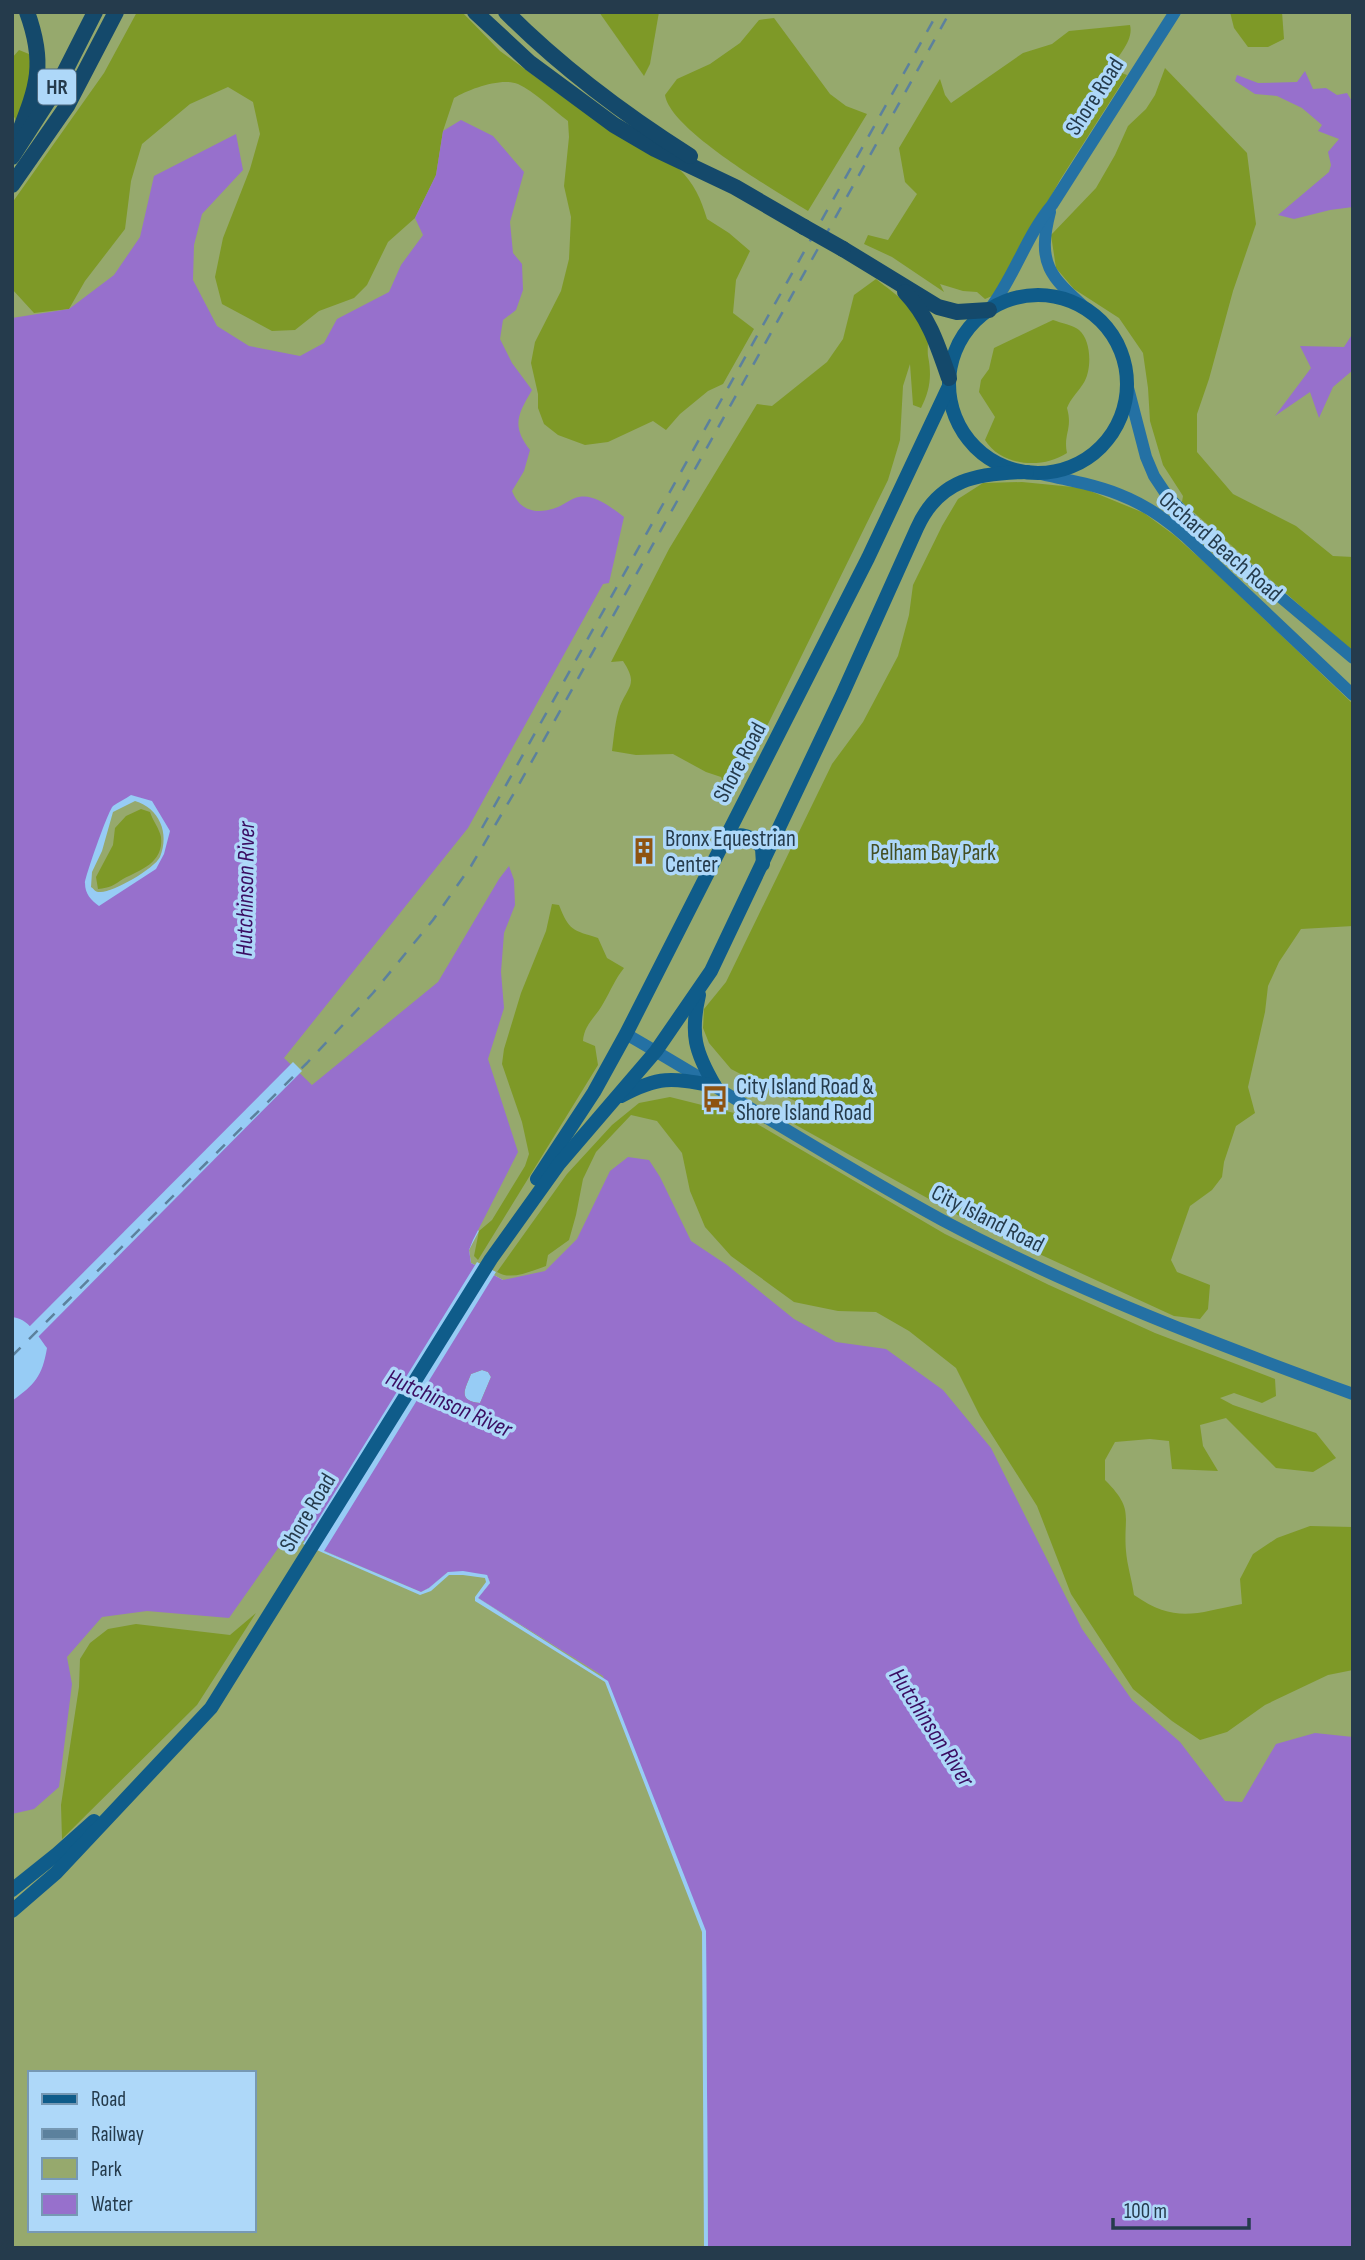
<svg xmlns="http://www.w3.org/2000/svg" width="1365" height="2260" viewBox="0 0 1365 2260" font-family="'Sofia Sans Condensed',sans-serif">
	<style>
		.green { fill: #96a96d; fill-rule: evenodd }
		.forest { fill: #7e9927 }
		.water { fill: #9770cc; fill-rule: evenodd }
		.pier { fill: #97ccf5 }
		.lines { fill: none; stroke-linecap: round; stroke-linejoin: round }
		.secondary { stroke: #2471a4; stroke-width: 12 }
		.primary { stroke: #0f5c8a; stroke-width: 14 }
		.highway { stroke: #14496b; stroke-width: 16 }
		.rail { stroke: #5c819d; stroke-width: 2.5; stroke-dasharray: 12 12; stroke-linecap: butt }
		.highway-bridge { stroke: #14496b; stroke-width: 16 }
		.labels { text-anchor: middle; stroke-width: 7; stroke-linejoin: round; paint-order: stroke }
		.shield { fill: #aed8f9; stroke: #4e6a80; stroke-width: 2 }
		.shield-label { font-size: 21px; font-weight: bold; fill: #253b4c }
		.street-label { font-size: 23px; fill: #253b4c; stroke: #aed8f9 }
		.poi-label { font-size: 23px; fill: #253b4c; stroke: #aed8f9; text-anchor: start }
		.park-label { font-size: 23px; fill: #434f23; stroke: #aed8f9 }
		.water-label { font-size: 24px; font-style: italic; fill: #3a0d62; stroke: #aed8f9 }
	</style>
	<rect width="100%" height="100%" fill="#97ccf5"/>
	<!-- green -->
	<g class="green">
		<path d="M12,12h1341v1849l-11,3 -877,-464 -3,-8 41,-112 -32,-17 -2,-13 10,-19 -168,-145 -28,-28 -271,-694zM482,1370l6,2 3,5 -11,26c-23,-2 -15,-14 -9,-29z"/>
		<path d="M135,801c24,7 35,32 25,56 -6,12 -48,36 -60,35 -5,0 -5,-2 -9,-5l1,-15 10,-21 11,-39z"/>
		<path d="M289,1516l19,28 113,47 8,-3 19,-16 39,3 3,8 -12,15 126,78 102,255 2,317h-696v-666zM30,2073h224v157h-224z"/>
	</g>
	<!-- forest -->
	<g class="forest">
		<path d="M137,12h325l38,39 67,49 112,69c15,14 22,30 28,50l22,14 21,18 -14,29 -3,33 21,16 -31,55 -15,7 -28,23 -14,16 -13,-9 -45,21 -23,3 -27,-10 -14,-11 -6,-16v-14l-7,-31 4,-21 26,-51 8,-32 2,-42 -7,-31 5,-49 -1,-16c-15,-11 -34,-30 -50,-37 -17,-7 -49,5 -64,14l-11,33 -7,44 -21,43 -27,24 -21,43 -13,13 -35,13 -24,19 -23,1 -50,-27 -7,-27 8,-39 27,-69 10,-35 -7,-32 -25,-15 -38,17 -48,40 -11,37 -6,48 -40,52 -16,28 -35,4 -22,-24v-86l92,-130z"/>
		<polygon points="599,12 659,12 650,64 644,76"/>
		<polygon points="1230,12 1282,12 1284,39 1268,47 1248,47 1234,28"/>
		<path d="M774,18l56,76 16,12 21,8 -59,97c-32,-20 -138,-81 -143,-116l12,-16 33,-15 30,-21 19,-23z"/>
		<path d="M1130,25c4,15 -12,31 -20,44l17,6 -67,105 -63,114 -12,5 -8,-7 -14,-1 -23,-7 4,8 -52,-35 -28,-13 4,-9 20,5 29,-46 -12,-12 -6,-34 41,-69 5,16 6,8 72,-50 29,-9 17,-13z"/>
		<path d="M19,50l10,4c7,24 -4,45 -13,67l-4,-9v-54z"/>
		<polygon points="1165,68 1247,153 1256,224 1233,291 1209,379 1197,414 1197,452 1233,494 1296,526 1333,556 1353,557 1353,652 1182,502 1183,496 1163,465 1150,421 1148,388 1143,353 1119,318 1074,289 1056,268 1051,235 1096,188 1115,155 1128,126 1146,109 1155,95"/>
		<path d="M876,279c20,16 42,30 51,55 2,7 0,15 1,22 4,20 2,34 -7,52l-8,-3 -3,-41 -7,22 -3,54 -12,40 -149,303 -6,5 -8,-2 -4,-9 -15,-5 -33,-18 -37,1 -24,-4c2,-14 3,-31 8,-45 9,-21 18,-22 3,-45l-12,1 58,-113 88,-145 15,2 55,-44 16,-23 11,-44z"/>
		<path d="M1053,320c8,3 20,5 26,10 13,11 13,41 4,54 -6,9 -12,14 -16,24 6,21 -4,26 0,45 -24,16 -65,14 -82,-13l10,-23 -16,-25 2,-12 8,-11 5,-21z"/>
		<polygon points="1022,482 1083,488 1144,513 1174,535 1214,571 1353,704 1353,926 1301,929 1279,962 1268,986 1265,1012 1248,1087 1255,1113 1236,1126 1224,1162 1222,1177 1212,1190 1190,1206 1171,1260 1177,1272 1210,1285 1208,1309 1200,1319 1174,1316 974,1224 794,1124 779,1112 808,1122 835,1118 777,1093 731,1069 709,1043 703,1028 704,1009 726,982 832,764 863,722 898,656 909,615 913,585 942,526 958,499 983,483"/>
		<path d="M141,809l9,3c2,7 10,18 11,25 3,26 -21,33 -38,42 -9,6 -13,9 -25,10l-2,-12 17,-32 2,-17 11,-12z"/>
		<path d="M552,904l7,1c10,26 14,25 39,33l9,20 17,10c-9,11 -13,22 -20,34 -7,14 -20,22 -21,39l12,5 3,19 -120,195 -4,-4 5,-25 13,-11 33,-54 4,-12 -7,-32 -20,-58 2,-15 17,-56 25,-62z"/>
		<path d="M670,1097l72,18 203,119 104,51 106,48 120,46 1,17 -14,7 -28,-10 -14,5 13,7 83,28 20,25 -23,14 -37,-4 -50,-50 -26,7 3,21 15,25 -46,-2 -3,-28 -19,-2 -35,3 -10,18v20c30,30 18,35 21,71 1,14 6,29 8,44 42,29 62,18 108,9l-2,-25 13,-25 24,-16 33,-12 43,1v143l-25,5 -63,30 -38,27 -27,8 -28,-19 -39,-32 -62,-95 -34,-88 -57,-90 -24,-48 -47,-37 -33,-19 -38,-1 -44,-9 -63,-46 -26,-29 -15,-36 -8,-38 -25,-32 -26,-6 -35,37 -13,27 -7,36 -7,25 -21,15 -2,11c-15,5 -35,15 -49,6l70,-98 45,-49 27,-22z"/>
		<polygon points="256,1613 197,1705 62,1839 61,1805 79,1687 80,1659 90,1643 108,1629 136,1624 230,1635"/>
	</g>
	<!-- water -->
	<g class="water">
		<polygon points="1305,71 1313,89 1326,88 1337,95 1347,93 1353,103 1353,207 1330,210 1294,219 1278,215 1329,172 1331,165 1328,152 1339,139 1318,131 1322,125 1302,108 1277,96 1255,94 1235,81 1237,75 1258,83 1297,82"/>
		<path d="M461,120l32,16 31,36 -14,50 3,31 9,11 1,26 -7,20 -13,10 -3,19 12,24 20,27c-14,24 -21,36 -2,60l-6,21 -12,20c8,21 26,24 46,16 7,-3 14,-9 21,-10 16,-3 33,11 45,20l-15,66 -6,1 -135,244 -184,230 28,27 126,-103 61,-103 10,-13 5,14 1,25 -11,28 -3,39 3,36 -16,51 30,93 -45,88 -4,10 2,13 32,17 42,-9 32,-32 33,-68 18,-14 21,3 11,17 31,64 36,24 67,54 42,23 50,7 57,41 48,58 91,181 50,71 48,42 45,59 17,1 34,-58 39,-11 38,4v511h-645l-2,-312 -103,-260 -125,-78 12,-15 -3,-8 -39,-3 -19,16 -8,4 -113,-48 -13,-10 -9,3 -57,81 -82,-7 -45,6 -35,40 5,27 -13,103 -25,22 -22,5v-413c23,-17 30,-24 35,-53 -9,-12 -19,-30 -35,-31v-999l57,-9 45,-34 26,-38 14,-61 82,-42 7,36 -41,44 -8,31 -1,35 24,46 32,20 51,10 24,-13 13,-24 52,-27 12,-27 22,-30 -8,-17 21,-43 7,-44zM131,795l21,6 18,30 -6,23 -8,15 -57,37c-8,-6 -14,-12 -14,-23 0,-6 23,-72 28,-77 5,-4 13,-7 18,-11zM482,1370l6,2 3,5 -11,26c-23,-2 -15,-14 -9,-29z"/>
		<polygon points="1353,333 1353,370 1333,387 1319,418 1310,392 1275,416 1311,368 1300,346 1344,347"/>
	</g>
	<!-- pier -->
	<g class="pier">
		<polygon points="293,1062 302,1071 36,1339 27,1329"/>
		<polygon points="477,1262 496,1272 324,1551 421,1592 429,1588 448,1572 463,1571 487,1575 490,1583 478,1598 608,1681 706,1931 708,2248 704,2248 702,1932 605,1682 475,1601 475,1597 486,1582 485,1578 463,1575 449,1575 431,1591 420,1595 303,1544"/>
	</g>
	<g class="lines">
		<!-- secondary -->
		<g class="secondary">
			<path d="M1050,212c-14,54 1,65 40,100"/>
			<path d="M989,310c25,-32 37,-74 63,-105l123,-193"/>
			<polyline points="1127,384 1146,457 1154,476 1168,497 1209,537 1353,658"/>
			<path d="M1036,473c62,13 100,19 149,63l168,159"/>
			<path d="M626,1034c106,61 209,128 316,186 132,70 271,123 411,174"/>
		</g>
		<!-- primary -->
		<g class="primary">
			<circle cx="1038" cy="384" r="89"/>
			<path d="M722,844c14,-13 28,-11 40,4l1,16"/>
			<path d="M699,995c-9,39 -4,57 16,91"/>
			<path d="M621,1096c39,-21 51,-18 94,-10"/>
			<polyline points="537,1179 594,1092 626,1034 868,558 949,386"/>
			<polyline points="12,1890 57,1854 94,1821"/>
			<path d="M12,1911l44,-38 155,-165 280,-449 68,-95 97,-113 55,-80 131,-276 75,-167c22,-49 60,-55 110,-56"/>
		</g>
		<!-- highway -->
		<g class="highway">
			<polyline points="475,12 530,63 614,125 655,149 735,187 804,227"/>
			<path d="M506,12c55,55 119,103 184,144"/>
			<path d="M16,141c20,-52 31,-74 11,-129"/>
			<polyline points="12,157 57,87 95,12"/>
			<polyline points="12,185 67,106 116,12"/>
			<polyline points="843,249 938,307 957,312 989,310"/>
			<path d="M905,292c24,25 33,54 44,86"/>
		</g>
		<!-- rail -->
		<g class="rail">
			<polyline points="482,828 938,12"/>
			<polyline points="12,1356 307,1063 373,993 433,920 471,866 517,788 950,12"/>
		</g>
		<!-- highway-bridge -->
		<polyline class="highway-bridge" points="804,227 843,249"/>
	</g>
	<!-- icons -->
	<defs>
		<symbol id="building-bare" viewBox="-9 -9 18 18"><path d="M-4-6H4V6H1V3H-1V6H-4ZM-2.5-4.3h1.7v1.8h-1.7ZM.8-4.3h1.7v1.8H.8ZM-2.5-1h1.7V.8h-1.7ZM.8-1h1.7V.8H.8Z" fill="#8e5311" stroke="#aed8f9" stroke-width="2.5" paint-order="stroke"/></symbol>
		<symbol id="bus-bare" viewBox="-9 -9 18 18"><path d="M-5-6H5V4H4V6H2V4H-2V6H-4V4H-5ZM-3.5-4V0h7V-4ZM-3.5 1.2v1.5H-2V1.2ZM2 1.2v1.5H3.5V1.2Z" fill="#8e5311" stroke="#aed8f9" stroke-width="2.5" paint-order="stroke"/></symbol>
	</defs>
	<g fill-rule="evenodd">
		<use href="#building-bare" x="625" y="832" width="38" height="38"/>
		<use href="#bus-bare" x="696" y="1080" width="38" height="38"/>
	</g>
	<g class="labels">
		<!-- shield labels -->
		<rect class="shield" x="38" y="69.5" width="38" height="35" rx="5"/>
		<g class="shield-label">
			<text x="57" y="94">HR</text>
		</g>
		<!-- street labels -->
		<g class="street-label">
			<text transform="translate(1094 96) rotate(-57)" y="8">Shore Road</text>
			<text transform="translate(1221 546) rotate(41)" y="8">Orchard Beach Road</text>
			<text transform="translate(739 762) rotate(-62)" y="8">Shore Road</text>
			<text transform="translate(988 1218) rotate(27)" y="8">City Island Road</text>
			<text transform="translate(307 1512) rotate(-59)" y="8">Shore Road</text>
		</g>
		<!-- poi labels -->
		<g class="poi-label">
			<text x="665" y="846">Bronx Equestrian<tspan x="665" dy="26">Center</tspan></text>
			<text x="736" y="1094">City Island Road &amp;<tspan x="736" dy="26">Shore Island Road</tspan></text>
		</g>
		<!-- park labels -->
		<g class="park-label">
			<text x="933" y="860">Pelham Bay Park</text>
		</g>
		<!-- water labels -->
		<g class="water-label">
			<text transform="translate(245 889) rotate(-89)" y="8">Hutchinson River</text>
			<text transform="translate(449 1403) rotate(24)" y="8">Hutchinson River</text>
			<text transform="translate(932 1727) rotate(57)" y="8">Hutchinson River</text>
		</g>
	</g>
	<!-- border -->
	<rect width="1365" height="2260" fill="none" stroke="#253b4c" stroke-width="28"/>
	<!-- legend -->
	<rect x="28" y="2071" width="228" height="161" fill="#aed8f9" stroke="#7799b4" stroke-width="2"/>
	<rect x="42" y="2094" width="35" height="10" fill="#0f5c8a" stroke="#7799b4" stroke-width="2"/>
	<text x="91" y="2106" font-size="21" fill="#253b4c">Road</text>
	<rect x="42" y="2129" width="35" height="10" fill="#5c819d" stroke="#7799b4" stroke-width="2"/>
	<text x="91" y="2141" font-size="21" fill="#253b4c">Railway</text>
	<rect x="42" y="2158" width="35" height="21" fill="#96a96d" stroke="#7799b4" stroke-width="2"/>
	<text x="91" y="2176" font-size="21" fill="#253b4c">Park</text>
	<rect x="42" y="2194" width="35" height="21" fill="#9770cc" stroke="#7799b4" stroke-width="2"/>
	<text x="91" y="2211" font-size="21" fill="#253b4c">Water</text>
	<!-- scale -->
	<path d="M1113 2218v10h136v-10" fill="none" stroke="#253b4c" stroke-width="3.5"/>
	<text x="1124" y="2218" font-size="21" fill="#253b4c" stroke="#aed8f9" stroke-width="5" paint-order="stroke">100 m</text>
</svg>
